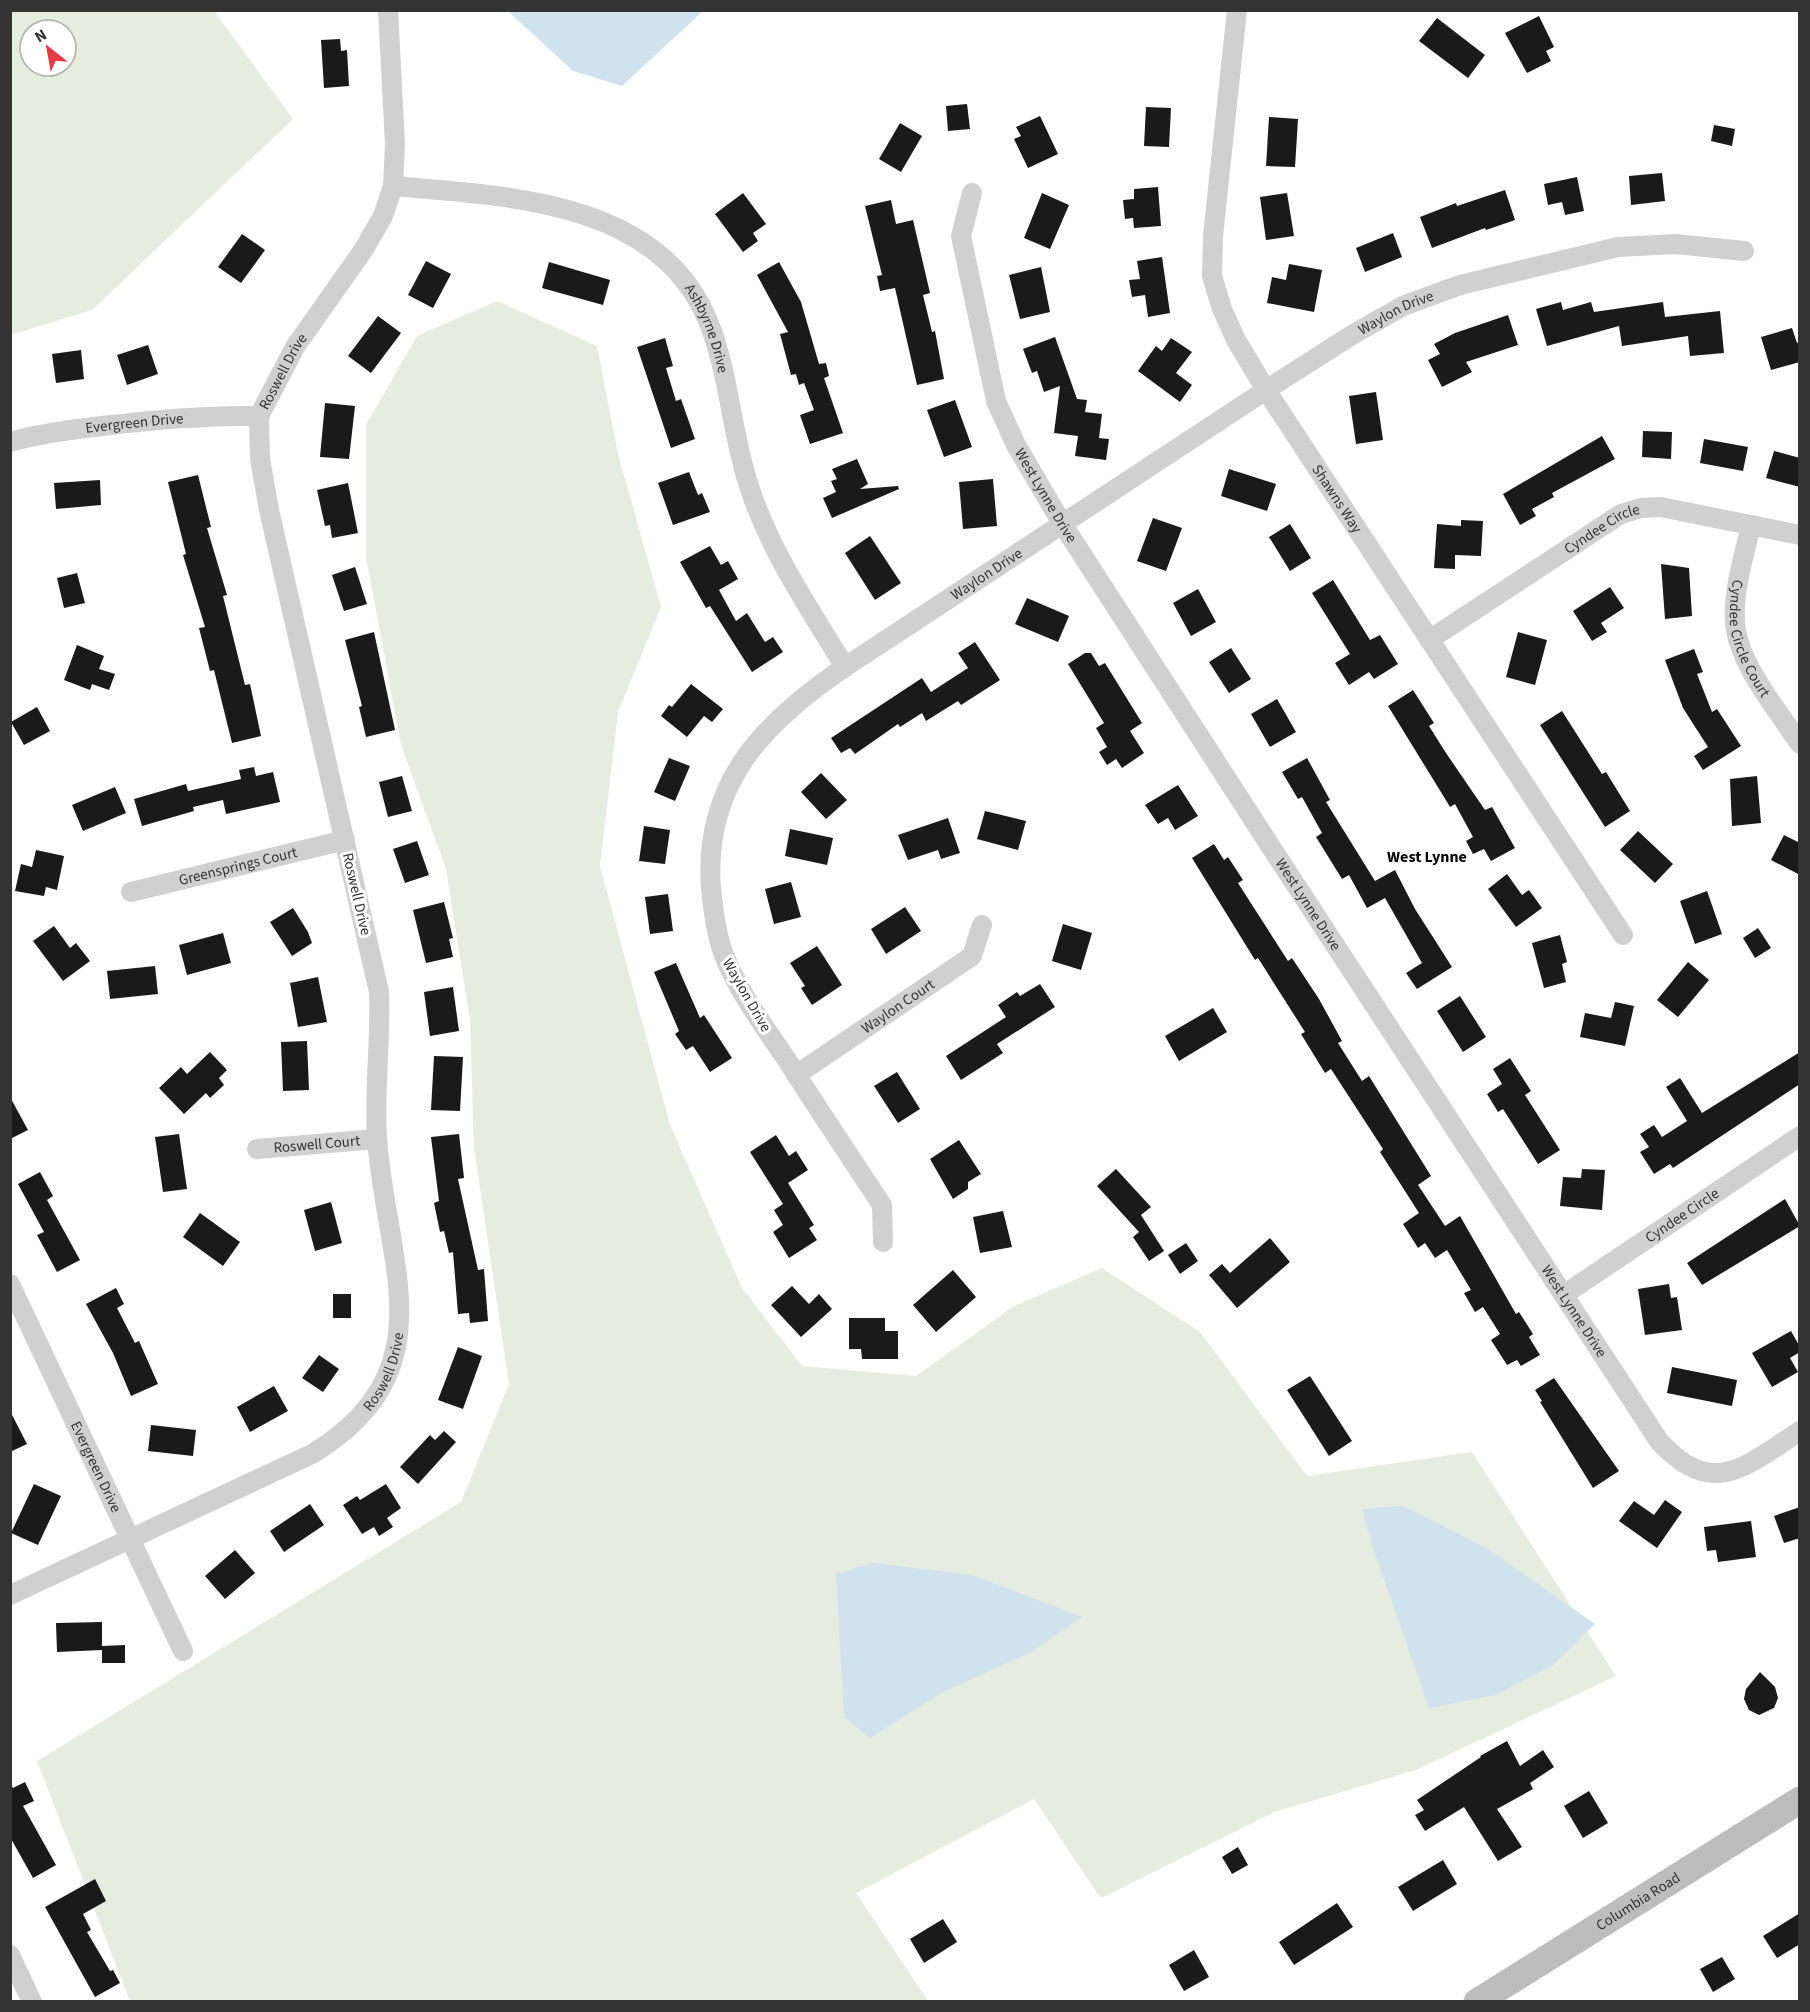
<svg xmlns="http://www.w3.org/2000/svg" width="1810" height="2012" viewBox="0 0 1810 2012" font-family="'Source Sans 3',sans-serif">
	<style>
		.green { fill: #e6ecdf; fill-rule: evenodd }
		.water { fill: #cfe2ee }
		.building { fill: #1a1a1a }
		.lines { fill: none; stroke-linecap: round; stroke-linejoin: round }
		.street { stroke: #d0d0d0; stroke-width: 20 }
		.secondary { stroke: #bdbdbd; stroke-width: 27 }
		.labels { text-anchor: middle; stroke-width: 6; stroke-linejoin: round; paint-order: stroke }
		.street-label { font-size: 15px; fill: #333; stroke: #fff }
		.neighbourhood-label { font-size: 16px; font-weight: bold; fill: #000; stroke: #fff }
	</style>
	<rect width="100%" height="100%" fill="#fff"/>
	<!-- green -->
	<g class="green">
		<path d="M11,10l203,1 79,108 -201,191 -81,25zM30,30h36v36h-36z"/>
		<polygon points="497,301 597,346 618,454 661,607 618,712 600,866 670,1125 742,1288 802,1366 916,1376 1014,1306 1102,1268 1200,1332 1307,1476 1472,1452 1616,1676 1416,1770 1274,1812 1101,1898 1034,1799 856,1893 928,2001 130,2001 37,1761 461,1502 509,1384 474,1147 470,1020 446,869 401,745 366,556 366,425 417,336"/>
	</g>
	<!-- water -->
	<g class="water">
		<polygon points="508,11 703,11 622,86 573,71"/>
		<polygon points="1403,1506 1488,1549 1595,1624 1553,1665 1496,1695 1429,1708 1372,1545 1362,1509"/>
		<polygon points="873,1563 972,1575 1082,1617 1031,1652 943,1692 870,1738 844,1717 836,1574"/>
	</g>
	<!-- building -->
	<g class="building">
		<polygon points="1539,16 1554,47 1546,51 1551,61 1527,73 1505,33"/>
		<polygon points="1437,18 1485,55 1468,78 1419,41"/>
		<polygon points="340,39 341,51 347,50 349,86 324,88 321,40"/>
		<polygon points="967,104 970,129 948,131 946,106"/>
		<polygon points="1146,107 1171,108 1169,147 1144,146"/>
		<polygon points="1040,116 1058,154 1028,168 1014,139 1021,136 1016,127"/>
		<polygon points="1269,117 1298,119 1295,167 1266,166"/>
		<polygon points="900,123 922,136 901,172 879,159"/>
		<polygon points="1714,125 1735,129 1732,146 1711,141"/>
		<polygon points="1662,173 1665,201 1631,205 1629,176"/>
		<polygon points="1577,177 1584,211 1565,215 1562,202 1548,205 1544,184"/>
		<polygon points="1158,187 1161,226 1134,228 1133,218 1125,219 1123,200 1134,199 1134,189"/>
		<polygon points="1505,190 1515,220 1486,230 1485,228 1432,248 1420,217 1456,203 1457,206"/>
		<polygon points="743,193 766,224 753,233 758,241 743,252 715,214"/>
		<polygon points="1042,193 1069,205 1050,249 1024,238"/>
		<polygon points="1287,193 1294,236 1266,240 1260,197"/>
		<polygon points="891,200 896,224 913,220 930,293 923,295 932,332 935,331 944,379 917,385 895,288 880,291 877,276 882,275 865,206"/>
		<polygon points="1393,233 1402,257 1365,272 1356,248"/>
		<polygon points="242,234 265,250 241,283 218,267"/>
		<polygon points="1162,257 1170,313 1148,317 1145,295 1132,297 1129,280 1140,279 1137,261"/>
		<polygon points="426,261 451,274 433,308 408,295"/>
		<polygon points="549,262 610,280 603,305 542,288"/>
		<polygon points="779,262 801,302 819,364 826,363 829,376 824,378 843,433 810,444 800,415 814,410 804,383 799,385 796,374 791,375 780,334 788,332 757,275"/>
		<polygon points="1289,264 1322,270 1314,312 1267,303 1272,277 1286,280"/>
		<polygon points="1041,267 1050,312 1020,319 1009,275"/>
		<polygon points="1561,302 1563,310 1591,302 1594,312 1663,302 1665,317 1720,311 1724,353 1690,356 1688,336 1622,346 1619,326 1547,346 1536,309"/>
		<polygon points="1508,315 1518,345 1466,362 1472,372 1442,387 1428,360 1440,354 1434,344 1455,333"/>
		<polygon points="378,316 401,333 371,373 348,356"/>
		<polygon points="1792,328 1797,343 1800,342 1800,362 1771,370 1761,337"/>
		<polygon points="1055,337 1077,399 1087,400 1085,412 1102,414 1099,438 1109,439 1106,460 1075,456 1078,436 1054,433 1060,386 1044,392 1037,371 1032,373 1023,349"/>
		<polygon points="665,338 673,366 666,368 676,401 681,399 695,439 671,448 637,347"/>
		<polygon points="1171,338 1192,352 1176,373 1192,385 1180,402 1138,371 1156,346 1162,351"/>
		<polygon points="148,345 158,374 127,385 117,355"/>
		<polygon points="81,350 84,379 56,383 52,354"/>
		<polygon points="1376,392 1383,440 1356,444 1349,396"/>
		<polygon points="955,400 972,447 944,457 927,410"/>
		<polygon points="325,403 355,406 349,459 320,457"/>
		<polygon points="1643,431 1672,432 1671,459 1642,457"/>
		<polygon points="1602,436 1615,459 1552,493 1554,497 1532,509 1536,516 1520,525 1503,494"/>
		<polygon points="1704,439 1748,447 1743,471 1700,463"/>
		<polygon points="1774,451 1800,458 1800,487 1766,478"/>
		<polygon points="857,459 868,484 860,489 898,486 899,489 832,518 823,498 836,492 831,481 837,479 832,469"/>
		<polygon points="1229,469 1276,484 1267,511 1221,496"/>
		<polygon points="689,472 698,495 702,493 710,512 673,525 658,483"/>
		<polygon points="198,475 211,527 207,528 227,595 223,596 245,685 250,684 261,736 232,743 214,670 210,671 199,628 205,627 183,555 186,554 168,482"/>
		<polygon points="993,479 997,526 963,529 959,482"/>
		<polygon points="100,480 101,505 56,509 54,483"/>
		<polygon points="348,483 358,533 332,538 330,525 325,526 317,490"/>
		<polygon points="1153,518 1182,528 1166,571 1137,561"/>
		<polygon points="1461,520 1483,521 1481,556 1455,555 1455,569 1434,568 1437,524 1461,526"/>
		<polygon points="1290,524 1311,558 1290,571 1269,537"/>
		<polygon points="870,536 901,583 875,600 845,553"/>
		<polygon points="710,546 721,565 728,561 738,579 719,590 736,621 747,613 765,642 773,637 783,652 752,672 710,606 706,608 680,562"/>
		<polygon points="1661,564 1689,568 1692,616 1665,619"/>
		<polygon points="355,567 367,604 344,611 332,575"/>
		<polygon points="77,573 85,603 64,608 57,578"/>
		<polygon points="1333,580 1370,640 1380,635 1398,664 1374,679 1369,672 1349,685 1335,663 1350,654 1312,593"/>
		<polygon points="1610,587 1624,608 1601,623 1607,632 1592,641 1573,611"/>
		<polygon points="1198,589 1216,622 1191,636 1173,603"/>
		<polygon points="1027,598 1069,616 1058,642 1015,624"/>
		<polygon points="374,632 395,730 366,737 359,707 362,706 345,640"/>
		<polygon points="1518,632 1547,640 1535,685 1506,677"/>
		<polygon points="975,642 1000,680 961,705 958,701 926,721 922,713 900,727 898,724 855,754 850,748 841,753 831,738 922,678 931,692 968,668 958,653"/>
		<polygon points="77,645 104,656 99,669 115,674 109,690 92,684 90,690 64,680"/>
		<polygon points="1231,648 1251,679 1229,693 1209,662"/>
		<polygon points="1694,649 1703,672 1697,674 1712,712 1717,709 1741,746 1703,770 1694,756 1708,747 1683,708 1665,660"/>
		<polygon points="1085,653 1091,653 1099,666 1105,663 1142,723 1130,731 1144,753 1122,768 1116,759 1107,765 1099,752 1107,747 1096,728 1104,723 1068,664"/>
		<polygon points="691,684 723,709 712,722 704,716 687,737 661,716 669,705 672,707"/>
		<polygon points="1413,690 1434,723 1429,726 1446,753 1485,810 1492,807 1515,848 1491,861 1484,849 1473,854 1466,841 1473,837 1455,804 1450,807 1444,797 1388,706"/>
		<polygon points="1277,699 1296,732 1270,747 1251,714"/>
		<polygon points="37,707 50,731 24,745 11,722"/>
		<polygon points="1562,711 1602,774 1606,772 1630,811 1605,827 1540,725"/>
		<polygon points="669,758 690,766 675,801 654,792"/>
		<polygon points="1307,758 1330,800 1326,802 1375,881 1395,870 1415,909 1452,967 1417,989 1406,973 1422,963 1385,898 1367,908 1349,875 1342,879 1316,837 1322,833 1302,797 1298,799 1282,772"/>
		<polygon points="254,767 256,776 273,772 280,802 226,814 223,800 193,807 194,811 142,826 134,799 186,784 188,791 241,779 239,770"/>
		<polygon points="821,773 847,800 826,819 801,792"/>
		<polygon points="402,776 412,811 388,817 379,782"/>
		<polygon points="1757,776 1761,823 1732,826 1730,779"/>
		<polygon points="1178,785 1198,816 1175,830 1168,818 1158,824 1145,805"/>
		<polygon points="115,787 126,813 83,831 72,805"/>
		<polygon points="985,811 1026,821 1018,850 977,839"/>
		<polygon points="948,818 960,853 941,859 938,850 908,860 898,835"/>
		<polygon points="644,826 670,830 665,864 639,861"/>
		<polygon points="790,829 833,838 827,865 785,856"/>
		<polygon points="1638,831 1673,864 1655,883 1620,850"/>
		<polygon points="1784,835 1800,843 1800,875 1771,860"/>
		<polygon points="417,841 429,875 405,883 393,849"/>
		<polygon points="1214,844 1224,860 1228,857 1243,880 1238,883 1288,961 1292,958 1319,999 1342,1041 1338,1043 1362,1081 1369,1076 1431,1176 1418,1185 1445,1226 1460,1216 1516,1314 1519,1312 1533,1334 1529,1337 1540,1355 1521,1366 1517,1360 1507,1365 1491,1340 1500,1334 1483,1307 1475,1312 1464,1293 1471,1290 1447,1250 1435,1258 1425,1243 1418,1248 1403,1224 1419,1213 1380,1152 1383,1149 1331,1069 1325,1073 1301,1034 1305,1032 1258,958 1255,960 1192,858"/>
		<polygon points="36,850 64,856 57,890 46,887 44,896 15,891 21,864 32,867"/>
		<polygon points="1507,874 1522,895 1529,890 1542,908 1516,927 1488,889"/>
		<polygon points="791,882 801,917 774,924 765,889"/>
		<polygon points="1707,891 1722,934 1695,944 1680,901"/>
		<polygon points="668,894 673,931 650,934 645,897"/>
		<polygon points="444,902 453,938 449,939 453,957 426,963 413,910"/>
		<polygon points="905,907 921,931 886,954 871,929"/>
		<polygon points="293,908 308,932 312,943 292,956 270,922"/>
		<polygon points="1063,924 1092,933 1081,970 1052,961"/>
		<polygon points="54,926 70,948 76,943 90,961 63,981 33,941"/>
		<polygon points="1758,928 1771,948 1755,958 1743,938"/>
		<polygon points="223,933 231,963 187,975 179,945"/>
		<polygon points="1560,935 1567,962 1562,964 1566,982 1544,988 1532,943"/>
		<polygon points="817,946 842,985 812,1005 801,988 805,986 790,963"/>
		<polygon points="1688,962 1709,980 1678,1017 1657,1000"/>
		<polygon points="676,963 700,1018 704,1015 732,1058 710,1072 693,1046 686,1050 675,1034 679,1031 654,972"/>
		<polygon points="155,966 158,994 110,999 107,971"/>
		<polygon points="318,977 327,1022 298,1027 290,983"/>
		<polygon points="1040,984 1055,1007 997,1044 1003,1053 961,1080 946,1056 1006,1017 998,1005 1017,992 1020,996"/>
		<polygon points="453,987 459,1031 430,1036 424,992"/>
		<polygon points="1460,996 1486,1037 1463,1052 1437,1011"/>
		<polygon points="1615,1002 1634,1006 1625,1046 1580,1037 1585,1013 1611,1018"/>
		<polygon points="1213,1008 1227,1032 1179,1061 1165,1036"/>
		<polygon points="307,1041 309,1090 283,1091 281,1042"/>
		<polygon points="210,1052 227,1070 219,1078 224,1085 210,1098 206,1093 184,1114 159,1088 181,1067 187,1074"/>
		<polygon points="1800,1052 1800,1084 1673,1168 1670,1164 1654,1174 1640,1152 1649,1147 1640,1134 1654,1125 1662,1137 1687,1121 1666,1087 1680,1078 1702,1113"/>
		<polygon points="434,1056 463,1057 460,1111 431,1110"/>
		<polygon points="1510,1058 1531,1091 1525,1095 1560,1150 1538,1164 1503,1109 1498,1112 1487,1094 1502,1084 1493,1069"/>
		<polygon points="897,1072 920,1109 898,1123 874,1086"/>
		<polygon points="10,1097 28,1130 10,1139"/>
		<polygon points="179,1134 187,1189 163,1192 155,1137"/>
		<polygon points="459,1134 464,1178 458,1179 478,1270 484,1269 488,1321 470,1323 469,1313 458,1314 453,1252 449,1253 444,1231 440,1232 434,1203 439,1201 431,1137"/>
		<polygon points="776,1135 789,1156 796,1151 808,1170 788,1183 814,1225 809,1228 817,1240 789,1258 773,1232 783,1225 774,1210 783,1204 750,1152"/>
		<polygon points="959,1140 981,1174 968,1182 968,1189 953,1199 930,1159"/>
		<polygon points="1116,1169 1151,1207 1141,1215 1164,1251 1149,1261 1133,1237 1139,1232 1097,1186"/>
		<polygon points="1582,1169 1605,1170 1602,1210 1560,1206 1563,1177 1581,1178"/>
		<polygon points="40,1172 53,1196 47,1200 80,1260 57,1272 37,1235 44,1232 18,1184"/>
		<polygon points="1785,1199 1800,1226 1702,1285 1687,1263"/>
		<polygon points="331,1202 342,1243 315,1251 304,1210"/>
		<polygon points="1003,1211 1012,1247 980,1253 973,1217"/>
		<polygon points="200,1213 240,1242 223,1266 183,1237"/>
		<polygon points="1270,1238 1290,1262 1237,1308 1209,1275 1222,1264 1230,1273"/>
		<polygon points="1186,1243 1198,1261 1180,1274 1168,1255"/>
		<polygon points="953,1270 976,1297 936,1332 913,1305"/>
		<polygon points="1669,1284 1671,1298 1677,1297 1682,1330 1645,1335 1638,1289"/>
		<polygon points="792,1286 809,1304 819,1294 832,1309 801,1337 771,1305"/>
		<polygon points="116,1288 124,1304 117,1308 135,1343 139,1341 158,1384 131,1396 113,1353 86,1304"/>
		<rect x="333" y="1294" width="18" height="24"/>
		<polygon points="849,1318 885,1318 885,1331 898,1331 898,1359 862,1359 861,1349 849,1349"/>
		<polygon points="1791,1331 1800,1347 1800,1352 1790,1358 1798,1372 1772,1387 1752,1353"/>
		<polygon points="458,1347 482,1356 463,1409 438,1400"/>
		<polygon points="319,1355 339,1369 323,1392 302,1378"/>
		<polygon points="1672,1367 1737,1380 1732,1406 1667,1393"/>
		<polygon points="1310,1376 1352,1441 1329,1456 1287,1390"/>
		<polygon points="1554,1378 1619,1471 1593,1488 1540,1402 1542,1401 1535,1390"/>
		<polygon points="274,1386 288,1411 250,1432 237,1407"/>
		<polygon points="10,1411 27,1444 10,1452"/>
		<polygon points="151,1425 196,1430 193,1456 148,1451"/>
		<polygon points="444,1431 456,1442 418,1484 400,1467 430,1435 435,1440"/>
		<polygon points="34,1484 61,1496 38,1545 11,1533"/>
		<polygon points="386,1484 401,1508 387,1518 393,1527 379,1536 374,1527 362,1534 343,1505 357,1496 360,1500"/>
		<polygon points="1665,1500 1682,1512 1657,1548 1619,1521 1634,1501 1654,1515"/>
		<polygon points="310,1504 324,1525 284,1552 270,1531"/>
		<polygon points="1800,1507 1800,1538 1784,1543 1774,1516"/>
		<polygon points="1751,1521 1756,1557 1718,1562 1716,1550 1707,1551 1704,1527"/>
		<polygon points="235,1550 255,1573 225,1599 205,1576"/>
		<polygon points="102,1622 102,1646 125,1645 125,1663 102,1663 102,1650 57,1652 56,1623"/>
		<polygon points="1760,1672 1775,1687 1778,1698 1774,1708 1759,1715 1749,1710 1744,1699 1746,1689"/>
		<polygon points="1507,1741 1520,1766 1543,1750 1554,1767 1530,1783 1533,1789 1497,1809 1522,1847 1498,1861 1464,1807 1425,1831 1415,1815 1424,1810 1417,1800 1481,1757 1480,1756"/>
		<polygon points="25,1782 34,1801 23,1806 56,1865 33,1878 10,1837 10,1783 13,1788"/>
		<polygon points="1589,1791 1608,1823 1583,1838 1564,1806"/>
		<polygon points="1238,1847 1248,1865 1232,1874 1222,1857"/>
		<polygon points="1443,1860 1457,1884 1413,1911 1398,1887"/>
		<polygon points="95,1879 106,1901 83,1914 91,1930 87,1932 110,1971 113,1970 120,1983 95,1997 45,1907"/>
		<polygon points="1337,1903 1353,1927 1294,1965 1279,1942"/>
		<polygon points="1800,1913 1800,1944 1777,1958 1763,1936"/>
		<polygon points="943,1919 957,1942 924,1963 910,1939"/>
		<polygon points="1194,1950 1209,1977 1184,1991 1169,1965"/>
		<polygon points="1722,1957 1735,1979 1713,1992 1700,1969"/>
	</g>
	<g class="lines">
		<!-- street -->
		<g class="street">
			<path id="s1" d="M1237,10l-24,226 -1,40 10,33 14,31 30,50 357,545"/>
			<path id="s2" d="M393,186c111,10 265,13 315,135 21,51 23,109 40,162 21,67 61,125 97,184"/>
			<path id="s3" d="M972,193l-11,43 35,165 20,44 47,80 206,319 390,597c53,59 87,25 141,-10"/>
			<path id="s4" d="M10,442c31,-9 61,-12 92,-16 53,-6 104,-11 157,-10"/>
			<path id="s5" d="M1751,525c-7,31 -18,65 -16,97 2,40 43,89 65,122"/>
			<path id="s6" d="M1429,640l192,-126 20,-6 20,-1 139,28"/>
			<path id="s7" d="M131,892l214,-52"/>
			<path id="s8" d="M796,1075l176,-119 10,-31"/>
			<path id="s9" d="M257,1149l120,-10"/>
			<path id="s10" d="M883,1242l-1,-37c-32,-48 -64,-96 -95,-145 -23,-34 -48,-67 -63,-105 -8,-20 -11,-46 -13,-67 -8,-105 53,-166 134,-221l421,-277 86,-55 51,-29 57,-21 158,-38 57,-3 69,7"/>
			<path id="s11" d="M10,1284l173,367"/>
			<path id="s12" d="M1565,1294l235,-158"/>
			<path id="s13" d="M10,1595l302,-141c137,-84 74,-189 65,-316 -3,-49 4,-97 2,-146l-110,-482 -9,-51 -1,-43 36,-69 69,-98 19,-33 10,-30 2,-42 -7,-134"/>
			<polyline points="10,1955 32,2002"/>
		</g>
		<!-- secondary -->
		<path class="secondary" id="s14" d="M1477,2002l323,-202"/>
	</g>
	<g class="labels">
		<!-- street labels -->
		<g class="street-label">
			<text dy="5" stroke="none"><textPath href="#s10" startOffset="1330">Waylon Drive</textPath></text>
			<text dy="5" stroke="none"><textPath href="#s2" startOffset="369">Ashbyrne Drive</textPath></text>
			<text dy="5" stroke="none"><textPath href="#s13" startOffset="1470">Roswell Drive</textPath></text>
			<text dy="5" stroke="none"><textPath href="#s4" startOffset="126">Evergreen Drive</textPath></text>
			<text dy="5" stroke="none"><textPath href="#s3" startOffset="320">West Lynne Drive</textPath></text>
			<text dy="5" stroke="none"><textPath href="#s1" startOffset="524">Shawns Way</textPath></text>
			<text dy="5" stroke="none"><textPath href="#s6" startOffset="206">Cyndee Circle</textPath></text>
			<text dy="5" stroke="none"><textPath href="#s10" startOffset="844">Waylon Drive</textPath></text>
			<text dy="5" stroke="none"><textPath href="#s5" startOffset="118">Cyndee Circle Court</textPath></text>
			<text dy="5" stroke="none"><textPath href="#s7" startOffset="110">Greensprings Court</textPath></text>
			<text transform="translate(357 894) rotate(77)" y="5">Roswell Drive</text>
			<text dy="5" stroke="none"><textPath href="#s3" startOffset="806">West Lynne Drive</textPath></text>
			<text transform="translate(747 995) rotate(60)" y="5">Waylon Drive</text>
			<text dy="5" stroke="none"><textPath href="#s8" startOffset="123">Waylon Court</textPath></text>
			<text dy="5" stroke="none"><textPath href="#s9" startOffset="60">Roswell Court</textPath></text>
			<text dy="5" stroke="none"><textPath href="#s12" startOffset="141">Cyndee Circle</textPath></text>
			<text dy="5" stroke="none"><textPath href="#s3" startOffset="1292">West Lynne Drive</textPath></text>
			<text dy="5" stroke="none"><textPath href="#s13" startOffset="446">Roswell Drive</textPath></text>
			<text dy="5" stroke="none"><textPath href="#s11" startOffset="202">Evergreen Drive</textPath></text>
			<text dy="5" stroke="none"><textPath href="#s14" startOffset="190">Columbia Road</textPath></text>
		</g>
		<!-- neighbourhood labels -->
		<g class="neighbourhood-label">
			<text x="1427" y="862">West Lynne</text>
		</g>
	</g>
	<!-- border -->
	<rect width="1810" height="2012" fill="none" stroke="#333333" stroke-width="24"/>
	<!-- north arrow -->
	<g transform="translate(48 48) rotate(329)"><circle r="28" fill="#ffffff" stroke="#adadad" stroke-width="1.5"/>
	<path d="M0-4.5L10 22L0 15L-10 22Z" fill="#e63946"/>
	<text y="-9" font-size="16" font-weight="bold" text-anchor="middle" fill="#333333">N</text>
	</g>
</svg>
